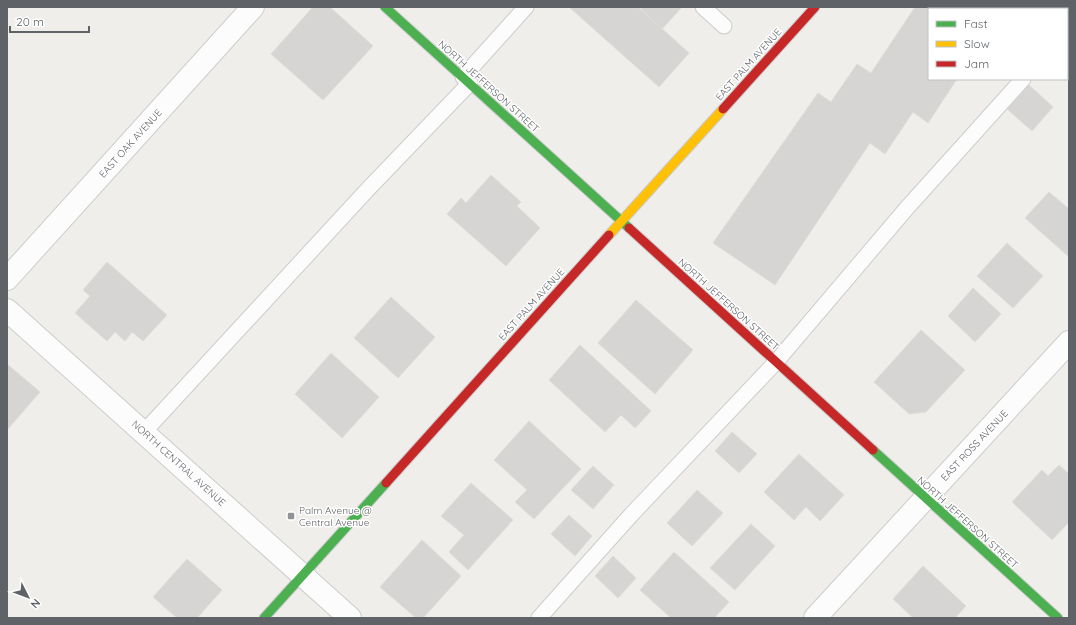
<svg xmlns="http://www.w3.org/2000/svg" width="1076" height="625" viewBox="0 0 1076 625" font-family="Quicksand,sans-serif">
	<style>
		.building { fill: #d6d5d3; stroke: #deddd9 }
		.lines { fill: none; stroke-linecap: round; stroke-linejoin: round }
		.lane-casing { stroke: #cbcccc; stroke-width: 17 }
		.street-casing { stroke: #cbcccc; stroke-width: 24 }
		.fast-casing { stroke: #cacacb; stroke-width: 11 }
		.slow-casing { stroke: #cacacb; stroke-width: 11 }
		.jam-casing { stroke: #cacacb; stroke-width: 11 }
		.lane { stroke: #fdfcfc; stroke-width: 15 }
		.street { stroke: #fdfcfc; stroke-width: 22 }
		.fast { stroke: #4caf50; stroke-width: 9 }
		.slow { stroke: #ffc107; stroke-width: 9 }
		.jam { stroke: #c62828; stroke-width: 9 }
		.poi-dot { fill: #919496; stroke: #fff; stroke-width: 1.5 }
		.labels { text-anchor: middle; stroke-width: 3; stroke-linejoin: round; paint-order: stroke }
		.street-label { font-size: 10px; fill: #5f6368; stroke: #fff }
		.poi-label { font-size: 10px; fill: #5f6368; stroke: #fff; text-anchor: start }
	</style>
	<rect width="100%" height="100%" fill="#efeeea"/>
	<!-- building -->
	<g class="building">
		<polygon points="313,7 330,7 373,46 323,100 271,54"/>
		<polygon points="569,7 638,7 689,53 659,87"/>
		<polygon points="643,7 682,7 662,29 641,9"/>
		<polygon points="915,7 1005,7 1004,9 929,9 929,79 957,79 928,123 913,112 885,154 870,143 775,285 713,243 818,93 831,102 857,64 871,73"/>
		<polygon points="1029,85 1053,107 1032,131 1007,109"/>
		<polygon points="491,175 521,202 517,206 540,228 506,266 447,214 461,198 466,203"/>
		<polygon points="1049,192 1069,209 1069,257 1025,218"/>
		<polygon points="1007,243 1043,276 1013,308 977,276"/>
		<polygon points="107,262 167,315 143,341 132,332 125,341 115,332 107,341 75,313 90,296 83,290"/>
		<polygon points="973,288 1001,314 975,342 948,316"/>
		<polygon points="391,297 435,337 398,378 354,338"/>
		<polygon points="636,300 693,350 655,394 598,343"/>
		<polygon points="921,330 965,370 926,412 909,414 874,382"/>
		<polygon points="580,345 651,411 635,428 621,415 605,432 549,380"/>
		<polygon points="331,353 379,397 342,438 295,394"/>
		<polygon points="7,364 40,392 7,430"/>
		<polygon points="529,421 581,469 534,519 515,502 527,490 494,460"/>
		<polygon points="732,432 757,454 739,473 715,451"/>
		<polygon points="799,454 844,495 820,521 806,507 794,520 764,492"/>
		<polygon points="1059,465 1069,474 1069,522 1052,540 1012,502 1042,470 1048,476"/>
		<polygon points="593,466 614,485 593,509 571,490"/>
		<polygon points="471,483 513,520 468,570 449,552 464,535 441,516"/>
		<polygon points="697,490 723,513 692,546 667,523"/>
		<polygon points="569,515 592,536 575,556 551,534"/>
		<polygon points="751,524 775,546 735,590 710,568"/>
		<polygon points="422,540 461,576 423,618 416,618 380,587"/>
		<polygon points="674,552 729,602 714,618 671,618 640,590"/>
		<polygon points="613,556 636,578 618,598 595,576"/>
		<polygon points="187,559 222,590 197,618 177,618 153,597"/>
		<polygon points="923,566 966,606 955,618 913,618 893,599"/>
	</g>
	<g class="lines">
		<defs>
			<g id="lane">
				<polyline points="703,7 724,26"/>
				<polyline points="1067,32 1069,30"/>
				<polyline points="463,77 526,7"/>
				<polyline points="144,432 369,188 470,83"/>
				<polyline points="539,618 631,515 776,362 906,209 1023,79"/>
			</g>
			<g id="street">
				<polyline points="7,279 253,7"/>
				<polyline points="7,310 350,618"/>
				<polyline points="815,618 1069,342"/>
			</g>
			<g id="fast">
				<polyline points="385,7 629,228"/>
				<polyline points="873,450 1058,618"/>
				<polyline points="264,618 386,483"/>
			</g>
			<polyline id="slow" points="609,235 723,109"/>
			<g id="jam">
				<polyline points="723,109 815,7"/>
				<polyline points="629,228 873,450"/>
				<polyline points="386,483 609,235"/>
			</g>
		</defs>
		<!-- lane casing -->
		<use href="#lane" class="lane-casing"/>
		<!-- street casing -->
		<use href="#street" class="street-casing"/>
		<!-- fast casing -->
		<use href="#fast" class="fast-casing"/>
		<!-- slow casing -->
		<use href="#slow" class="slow-casing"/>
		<!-- jam casing -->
		<use href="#jam" class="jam-casing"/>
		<!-- lane -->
		<use href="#lane" class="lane"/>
		<!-- street -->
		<use href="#street" class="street"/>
		<!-- fast -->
		<use href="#fast" class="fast"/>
		<!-- slow -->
		<use href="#slow" class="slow"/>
		<!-- jam -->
		<use href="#jam" class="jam"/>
	</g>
	<!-- markers -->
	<rect class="poi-dot" x="287" y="512" width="8" height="8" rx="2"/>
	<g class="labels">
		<!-- street labels -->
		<g class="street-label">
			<text transform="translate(748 64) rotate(-48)" y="4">EAST PALM AVENUE</text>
			<text transform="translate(489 86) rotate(42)" y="4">NORTH JEFFERSON STREET</text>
			<text transform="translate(130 143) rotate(-48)" y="4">EAST OAK AVENUE</text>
			<text transform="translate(531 304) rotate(-48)" y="4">EAST PALM AVENUE</text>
			<text transform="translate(729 304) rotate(42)" y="4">NORTH JEFFERSON STREET</text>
			<text transform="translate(974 445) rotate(-47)" y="4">EAST ROSS AVENUE</text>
			<text transform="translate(179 463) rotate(42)" y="4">NORTH CENTRAL AVENUE</text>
			<text transform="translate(968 522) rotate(42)" y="4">NORTH JEFFERSON STREET</text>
		</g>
		<!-- poi labels -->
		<g class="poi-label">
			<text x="299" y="514">Palm Avenue @<tspan x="299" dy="12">Central Avenue</tspan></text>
		</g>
	</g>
	<!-- border -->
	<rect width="1076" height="625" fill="none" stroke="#5f6368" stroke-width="16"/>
	<!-- legend -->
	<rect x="928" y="8" width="140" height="72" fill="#ffffff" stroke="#bfc1c3"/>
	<rect x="936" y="21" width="20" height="6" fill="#4caf50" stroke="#bfc1c3"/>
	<text x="964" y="28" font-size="12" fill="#5f6368">Fast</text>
	<rect x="936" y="41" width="20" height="6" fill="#ffc107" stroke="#bfc1c3"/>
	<text x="964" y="48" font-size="12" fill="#5f6368">Slow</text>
	<rect x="936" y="61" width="20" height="6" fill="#c62828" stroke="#bfc1c3"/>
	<text x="964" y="68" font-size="12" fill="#5f6368">Jam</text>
	<!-- north arrow -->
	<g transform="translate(28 597) rotate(132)" stroke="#ffffff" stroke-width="3" paint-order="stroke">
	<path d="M0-3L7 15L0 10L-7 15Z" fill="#5f6368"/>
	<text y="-6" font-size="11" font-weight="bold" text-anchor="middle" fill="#5f6368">N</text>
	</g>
	<!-- scale -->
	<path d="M10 26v6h79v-6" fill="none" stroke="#5f6368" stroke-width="2"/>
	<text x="16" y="26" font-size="12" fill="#5f6368" stroke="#ffffff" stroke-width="3" paint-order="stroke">20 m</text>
</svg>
